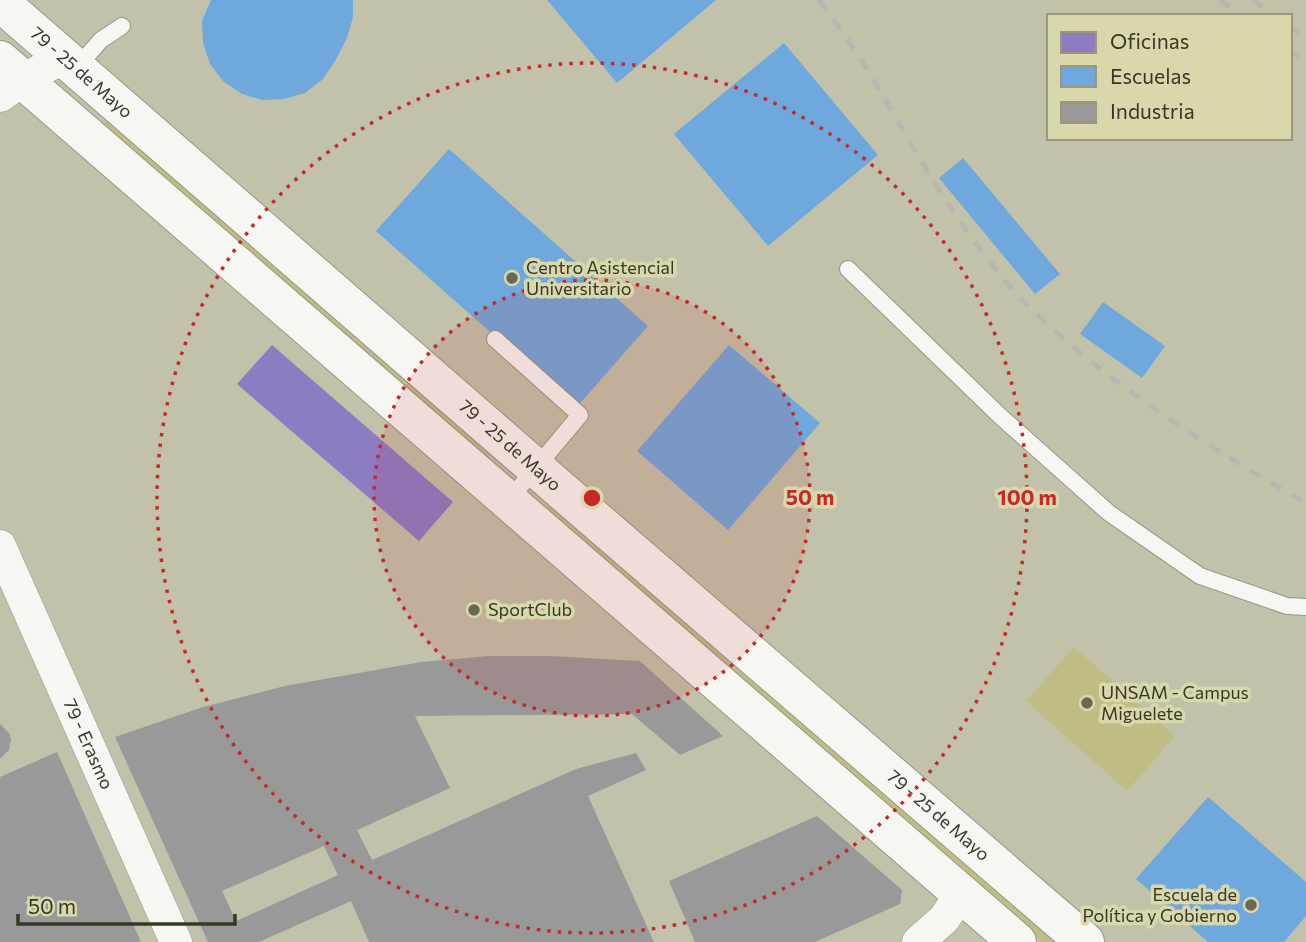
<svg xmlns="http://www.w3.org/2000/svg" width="1306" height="942" viewBox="0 0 1306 942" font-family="Commissioner,sans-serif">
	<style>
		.green { fill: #bfbd84 }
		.offices { fill: #8e7cc3 }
		.schools { fill: #6fa8dc }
		.industry { fill: #999; fill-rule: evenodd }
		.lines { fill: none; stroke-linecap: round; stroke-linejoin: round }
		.lane-casing { stroke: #979784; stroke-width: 18 }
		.street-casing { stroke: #979784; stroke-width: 33 }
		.secondary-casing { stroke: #979784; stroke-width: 40 }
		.lane { stroke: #f6f6f2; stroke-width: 16 }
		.street { stroke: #f6f6f2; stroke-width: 32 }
		.secondary { stroke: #f6f6f2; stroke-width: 38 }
		.rail { stroke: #b7b7b1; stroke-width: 5; stroke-dasharray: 12 12; stroke-linecap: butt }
		.ring { fill: none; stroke: #c62a28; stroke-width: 3.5; stroke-dasharray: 3.5 7 }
		.poi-dot { fill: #686854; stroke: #d9d8ad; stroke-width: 2.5 }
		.labels { text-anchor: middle; stroke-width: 7; stroke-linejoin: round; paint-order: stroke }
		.street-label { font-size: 18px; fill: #383826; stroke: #d9d8ad }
		.poi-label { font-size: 18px; fill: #383826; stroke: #d9d8ad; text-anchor: start }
		.centre { fill: #c62a28; stroke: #d9d8ad; stroke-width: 3.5 }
		.ring-label { font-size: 21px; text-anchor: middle; font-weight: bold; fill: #c62a28; stroke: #d9d8ad; stroke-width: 7; stroke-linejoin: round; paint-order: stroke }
	</style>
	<rect width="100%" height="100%" fill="#c2c2aa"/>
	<!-- green -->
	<g class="green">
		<polygon points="107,119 492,453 488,458 103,124"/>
		<polygon points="551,503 1057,942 1042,942 546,508"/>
		<polygon points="1074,647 1175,736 1127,791 1026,701"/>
	</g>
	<!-- offices -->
	<polygon class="offices" points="272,345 453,502 419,541 237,384"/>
	<!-- schools -->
	<g class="schools">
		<polygon points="211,0 353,0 353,17 347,38 335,61 323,79 305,93 284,99 262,100 242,94 223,81 210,64 203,43 202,21"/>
		<polygon points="547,0 716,0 617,83"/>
		<polygon points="784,43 878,155 768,246 674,134"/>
		<polygon points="449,149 648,326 576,408 376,231"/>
		<polygon points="963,158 1060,274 1035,294 939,178"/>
		<polygon points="1103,302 1165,346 1142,378 1080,334"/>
		<polygon points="729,345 820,423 728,530 637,451"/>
		<polygon points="1208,797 1306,882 1306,916 1284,942 1208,942 1136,879"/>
	</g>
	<!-- industry -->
	<g class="industry">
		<path d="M489,656h61l90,5 83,75 -43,19 -48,-41 -217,2 35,72 -93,42 15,30 204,-91 60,-16 10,17 -58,26 66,146h-285l-18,-41 -92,41h-51l-93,-205 88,-30 82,-21 136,-24zM324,846l14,29 -102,46 -14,-30z"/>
		<polygon points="0,724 9,733 11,739 9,750 0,759"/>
		<polygon points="57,752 141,942 0,942 0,777"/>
		<polygon points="817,816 902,890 900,904 815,942 695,942 669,881"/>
	</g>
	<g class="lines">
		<defs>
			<g id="lane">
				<polyline points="70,57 86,57 101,40 122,26"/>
				<polyline points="848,269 1000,416 1109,513 1200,576 1287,606 1306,607"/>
				<polyline points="495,339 580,415 508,501"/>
			</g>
			<g id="street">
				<polyline points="0,96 23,80 64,57"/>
				<path id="s1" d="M0,546l176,396"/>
				<polyline points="918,942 944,919 961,894"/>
			</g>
			<g id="secondary">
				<path id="s2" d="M0,2l561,488 524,452"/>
				<polyline points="0,60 1017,942"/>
			</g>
		</defs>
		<!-- lane casing -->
		<use href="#lane" class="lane-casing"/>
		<!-- street casing -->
		<use href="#street" class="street-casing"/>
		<!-- secondary casing -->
		<use href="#secondary" class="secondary-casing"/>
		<!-- lane -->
		<use href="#lane" class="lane"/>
		<!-- street -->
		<use href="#street" class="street"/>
		<!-- secondary -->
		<use href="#secondary" class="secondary"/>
		<!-- rail -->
		<g class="rail">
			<path d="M819,0c54,68 90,149 140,220 18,25 45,62 66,83 82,81 182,143 281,200"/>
			<polyline points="1220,0 1242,16"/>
			<polyline points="1253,0 1275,16"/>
			<polyline points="1290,27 1306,38"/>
			<polyline points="1290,50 1306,61"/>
		</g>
	</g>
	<!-- distance rings -->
	<circle cx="592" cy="498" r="218" fill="#c62a28" fill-opacity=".12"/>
	<g class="ring">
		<circle cx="592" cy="498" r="218"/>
		<circle cx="592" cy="498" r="435"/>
	</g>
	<!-- markers -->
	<g class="poi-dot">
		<circle cx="512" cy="278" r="7"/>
		<circle cx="474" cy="610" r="7"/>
		<circle cx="1087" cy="703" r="7"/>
		<circle cx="1251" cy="905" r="7"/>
	</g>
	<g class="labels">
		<!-- street labels -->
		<g class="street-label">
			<text dy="6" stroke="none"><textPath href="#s2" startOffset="108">79 - 25 de Mayo</textPath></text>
			<text dy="6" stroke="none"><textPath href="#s2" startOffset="676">79 - 25 de Mayo</textPath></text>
			<text dy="6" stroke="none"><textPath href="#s1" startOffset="217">79 - Erasmo</textPath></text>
			<text dy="6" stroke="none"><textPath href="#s2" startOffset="1242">79 - 25 de Mayo</textPath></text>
		</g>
		<!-- poi labels -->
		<g class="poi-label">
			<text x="526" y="274">Centro Asistencial<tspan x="526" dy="21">Universitario</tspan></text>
			<text x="488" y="616">SportClub</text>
			<text x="1101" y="699">UNSAM - Campus<tspan x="1101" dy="21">Miguelete</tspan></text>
			<text x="1237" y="901" text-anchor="end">Escuela de<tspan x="1237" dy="21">Política y Gobierno</tspan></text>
		</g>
	</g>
	<circle cx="592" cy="498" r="10" class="centre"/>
	<g class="ring-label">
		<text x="810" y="505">50 m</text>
		<text x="1027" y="505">100 m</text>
	</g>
	<!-- legend -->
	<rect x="1047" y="14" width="245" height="126" fill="#d9d8ad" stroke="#999877" stroke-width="2"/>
	<rect x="1061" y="32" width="35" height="21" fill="#8e7cc3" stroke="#999877" stroke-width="2"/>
	<text x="1110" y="49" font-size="21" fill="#383826">Oficinas</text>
	<rect x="1061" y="66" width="35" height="21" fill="#6fa8dc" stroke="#999877" stroke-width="2"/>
	<text x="1110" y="84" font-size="21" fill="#383826">Escuelas</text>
	<rect x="1061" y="102" width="35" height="21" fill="#999999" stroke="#999877" stroke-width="2"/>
	<text x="1110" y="119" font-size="21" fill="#383826">Industria</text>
	<!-- scale -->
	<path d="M18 914v10h217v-10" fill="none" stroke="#383826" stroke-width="3.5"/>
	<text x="28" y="914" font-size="21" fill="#383826" stroke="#d9d8ad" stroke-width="5" paint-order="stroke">50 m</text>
</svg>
